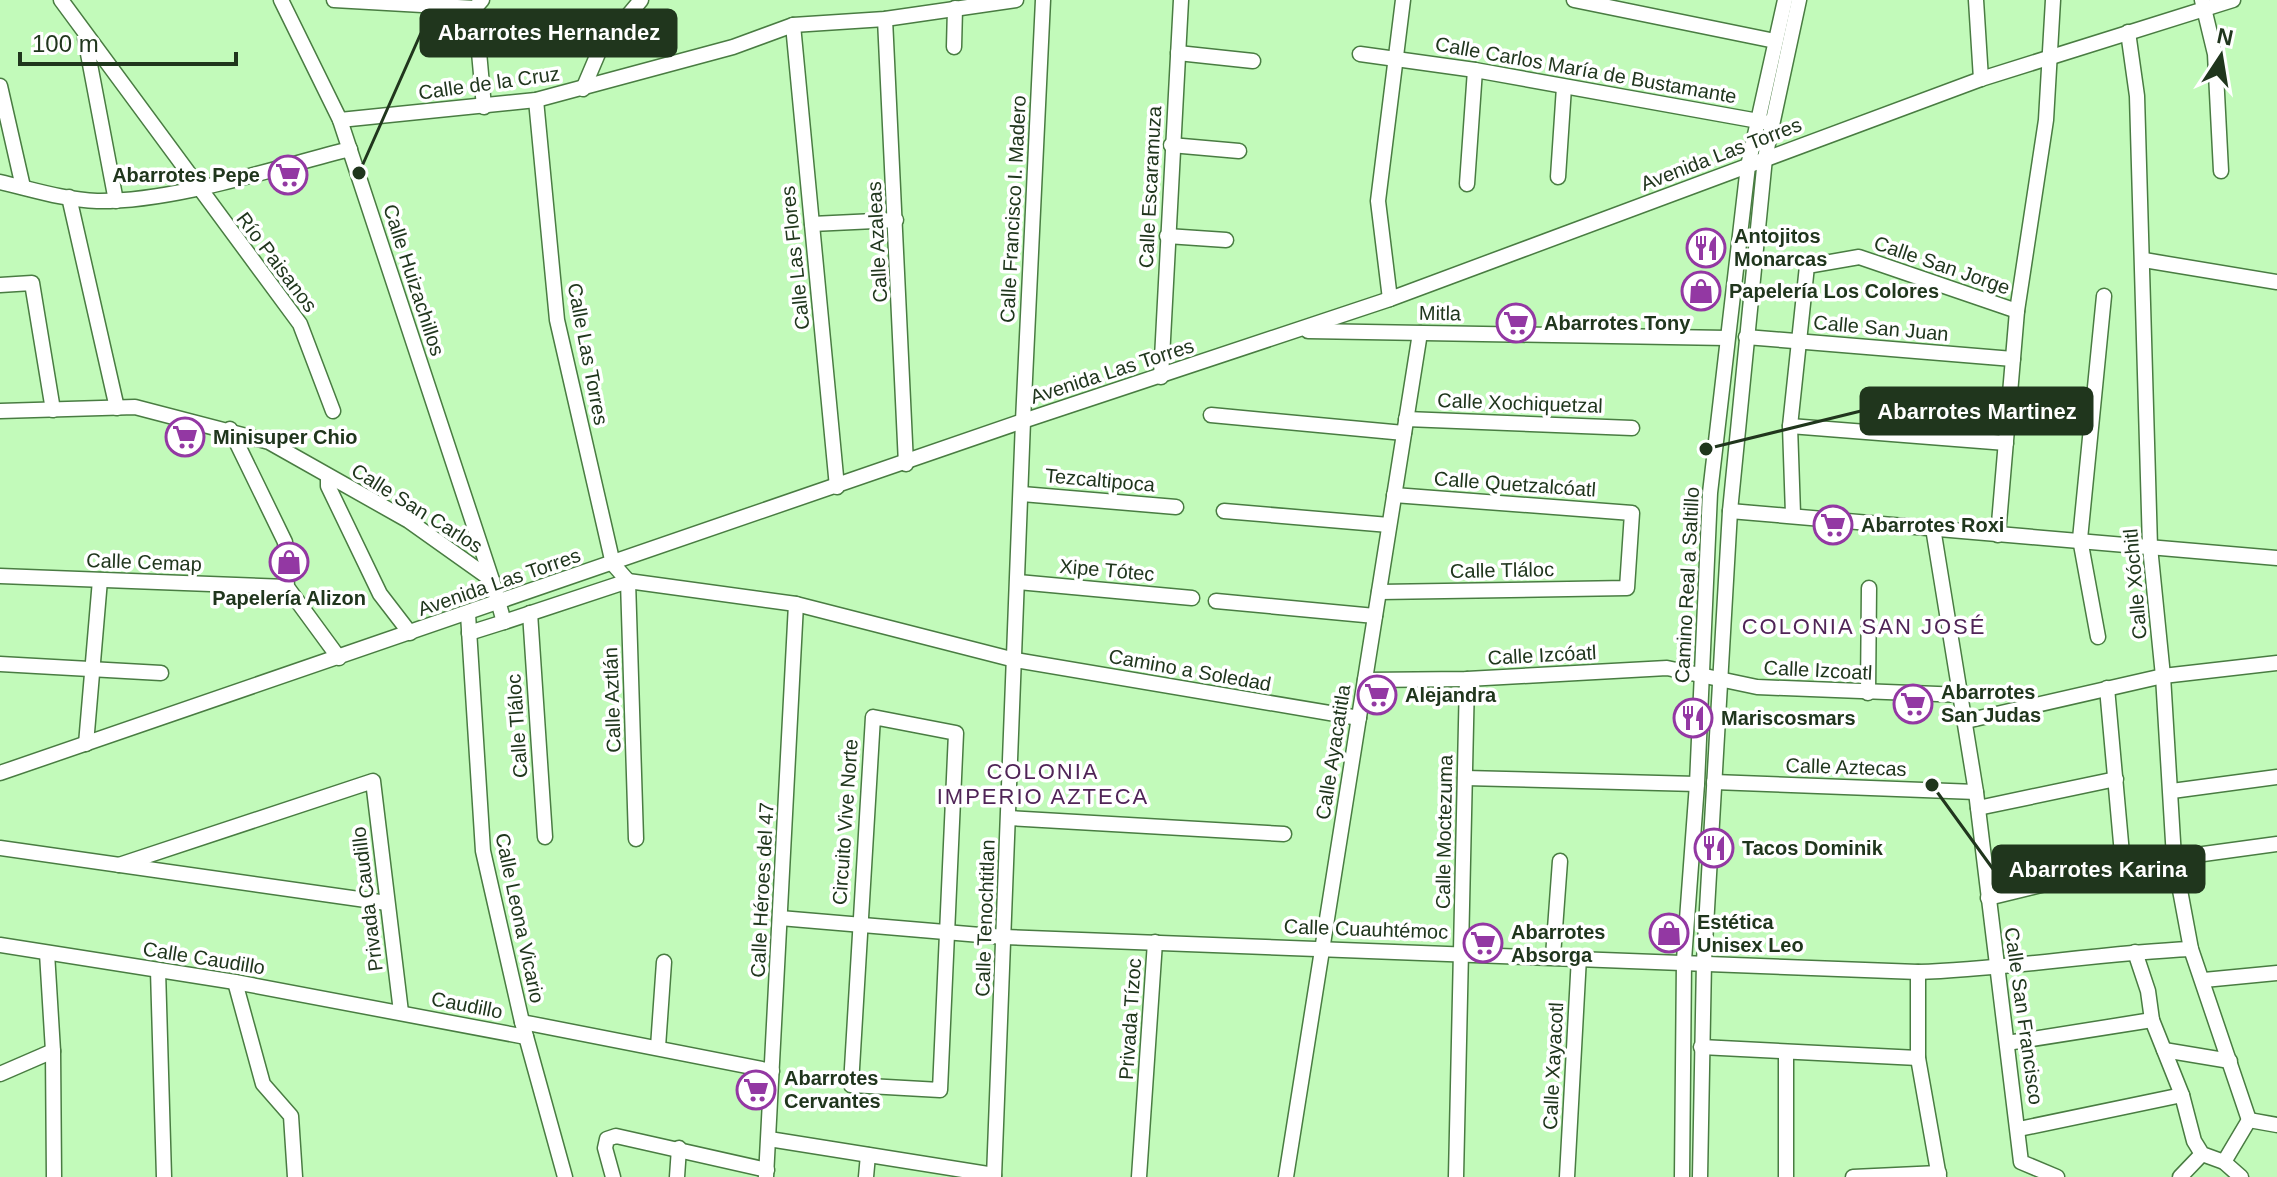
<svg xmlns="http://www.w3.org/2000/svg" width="2277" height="1177" viewBox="0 0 2277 1177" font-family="Helvetica,sans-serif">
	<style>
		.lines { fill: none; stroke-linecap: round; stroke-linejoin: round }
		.minor-casing { stroke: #497c42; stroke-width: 17 }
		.minor { stroke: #fff; stroke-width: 14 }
		.labels { text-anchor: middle; stroke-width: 7; stroke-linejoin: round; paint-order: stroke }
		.street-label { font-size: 20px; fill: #20361d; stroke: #fff }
		.poi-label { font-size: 20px; font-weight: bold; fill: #20361d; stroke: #fff; text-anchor: start }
		.neighbourhood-label { font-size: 22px; letter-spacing: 2px; fill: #502457; stroke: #fff }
		.leader { fill: none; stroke: #20361d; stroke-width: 3 }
		.callout-dot { fill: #20361d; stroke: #fff; stroke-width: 3 }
		.callout { fill: #20361d; stroke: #20361d; stroke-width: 3 }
		.callout-label { font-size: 22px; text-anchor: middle; font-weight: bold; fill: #fff }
	</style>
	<rect width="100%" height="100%" fill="#c2faba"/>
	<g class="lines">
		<defs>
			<g id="minor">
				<polyline points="61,0 300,324 333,411"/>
				<polyline points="281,0 340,120 492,580"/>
				<polyline points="334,0 475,8"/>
				<polyline points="482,0 475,8 484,107"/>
				<polyline points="1574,0 1775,41"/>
				<polyline points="1976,0 1981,79"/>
				<polyline points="2202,0 2215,54 2221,171"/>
				<polyline points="885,19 906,464"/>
				<polyline points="793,25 837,487"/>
				<polyline points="2128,32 2137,96 2150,547 2163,676 2174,858 2191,949 2249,1120"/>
				<polyline points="85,38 116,201"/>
				<polyline points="954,47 955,8"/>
				<polyline points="1178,53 1253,61"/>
				<polyline points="1360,54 1475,70 1764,122"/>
				<polyline points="0,86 23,187"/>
				<polyline points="583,89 600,49 641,0"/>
				<polyline points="536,100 557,320 613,564 628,581 636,839"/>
				<polyline points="340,120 536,100 733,47 793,25 885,19 1016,0"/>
				<polyline points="1171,145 1239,151"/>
				<polyline points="1558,177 1564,87"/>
				<path d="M0,182c31,7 65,18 97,19 77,1 177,-33 253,-52"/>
				<polyline points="1467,184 1475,70"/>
				<polyline points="69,197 117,408"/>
				<polyline points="812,224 896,220"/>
				<polyline points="1167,236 1226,240"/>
				<polyline points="2144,260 2277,282"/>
				<polyline points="0,285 32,283 53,410"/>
				<polyline points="1390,299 1378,201 1403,0"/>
				<polyline points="1308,331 1727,338"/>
				<polyline points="1746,337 2013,359"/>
				<polyline points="1161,377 1181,0"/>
				<polyline points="0,411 135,407 269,442 409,521 492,580 504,622 628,581 796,604 1015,660 1359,718"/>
				<polyline points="1211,415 1404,433"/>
				<polyline points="1406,419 1632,428"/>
				<polyline points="1790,426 2006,443"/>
				<polyline points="230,429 285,542 287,587 339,658"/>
				<polyline points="328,476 328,486 380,594 410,633"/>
				<polyline points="1022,494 1176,507"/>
				<polyline points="1224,511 1389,525"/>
				<polyline points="1730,511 2277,558"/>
				<polyline points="1793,514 1790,426 1807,266 1859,257 2017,311"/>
				<polyline points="1933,528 1976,792 2021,1162 2057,1177"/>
				<polyline points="1998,535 2017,311 2046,120 2053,0"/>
				<polyline points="0,576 287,587"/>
				<polyline points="1018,582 1192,598"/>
				<polyline points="1379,592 1627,588 1632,513 1394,495"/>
				<polyline points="1216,601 1375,616"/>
				<polyline points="530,613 545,837"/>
				<polyline points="468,614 483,851 522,1022 565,1177"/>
				<polyline points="469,633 504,622"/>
				<polyline points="2098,637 2080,539 2104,296"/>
				<polyline points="0,664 161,673"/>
				<polyline points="1365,680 1467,679 1667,668 1757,687 1963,695"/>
				<polyline points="2107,688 2123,865"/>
				<polyline points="1868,693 1869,588"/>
				<polygon points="873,717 956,733 940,1090 851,1085"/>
				<polyline points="1966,721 2163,676 2277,663"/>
				<polyline points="86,744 100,580"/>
				<polyline points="0,773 1023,421 1390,299 1981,79 2233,0"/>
				<polyline points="1465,778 1697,784"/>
				<polyline points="1714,782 1976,792"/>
				<polyline points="2172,791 2277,777"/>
				<polyline points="1978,808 2116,779"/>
				<polyline points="1009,818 1284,834"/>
				<polyline points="0,848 387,903"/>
				<polyline points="119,865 373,781 401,1012"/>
				<polyline points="1988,898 2123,865 2277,844"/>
				<path d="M780,918l224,19 914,35c91,-3 181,-19 273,-23"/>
				<polyline points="0,945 235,982 526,1037"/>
				<polyline points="2135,952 2148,991 2152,1020 2182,1095 2194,1141 2202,1154 2224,1162 2241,1177"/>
				<polyline points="47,953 53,1051 54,1177"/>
				<polyline points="1553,956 1560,861"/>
				<polyline points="158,970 164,1177"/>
				<polyline points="1918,972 1918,1058 1939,1177"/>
				<polyline points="2204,980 2277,973"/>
				<polyline points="235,982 263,1084 291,1116 295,1177"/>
				<polyline points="522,1022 772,1071"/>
				<polyline points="2007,1043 2152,1020"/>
				<polyline points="658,1047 664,962"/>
				<polyline points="1701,1047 1918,1058"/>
				<polyline points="2164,1050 2230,1061"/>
				<polyline points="0,1074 53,1051"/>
				<polyline points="2249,1120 2277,1125"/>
				<polyline points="2019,1129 2182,1095"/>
				<polyline points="769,1139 994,1175"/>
				<polyline points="2224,1162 2249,1120"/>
				<polyline points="613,1177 605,1148 607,1139 616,1136 767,1170"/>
				<polyline points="677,1177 679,1148"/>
				<polyline points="766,1177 796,604"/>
				<polyline points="866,1177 868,1155"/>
				<polyline points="994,1177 1023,421 1043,0"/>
				<polyline points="1139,1177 1155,942"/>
				<polyline points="1286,1177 1420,333"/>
				<polyline points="1456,1177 1467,679"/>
				<polyline points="1567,1177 1579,957"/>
				<polyline points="1682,1177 1684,960 1697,784 1710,493 1748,166 1785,0"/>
				<polyline points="1700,1177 1704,961 1730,511 1765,158 1799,0"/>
				<polyline points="1786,1177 1786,1052"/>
				<polyline points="1853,1177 1939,1173"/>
				<polyline points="2180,1177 2202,1154"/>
			</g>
		</defs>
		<!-- minor casing -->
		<use href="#minor" class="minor-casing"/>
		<!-- minor -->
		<use href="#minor" class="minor"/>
	</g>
	<!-- icons -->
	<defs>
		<symbol id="supermarket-ring" viewBox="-11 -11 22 22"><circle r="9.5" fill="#fff" stroke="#9338a3" stroke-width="1.5"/><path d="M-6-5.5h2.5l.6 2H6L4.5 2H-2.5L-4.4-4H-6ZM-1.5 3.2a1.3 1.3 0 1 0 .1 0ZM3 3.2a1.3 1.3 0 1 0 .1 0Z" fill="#9338a3"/></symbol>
		<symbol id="restaurant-ring" viewBox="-11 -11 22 22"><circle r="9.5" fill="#fff" stroke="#9338a3" stroke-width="1.5"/><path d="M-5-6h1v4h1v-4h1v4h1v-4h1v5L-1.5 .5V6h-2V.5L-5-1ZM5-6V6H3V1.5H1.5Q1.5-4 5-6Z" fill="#9338a3"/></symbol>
		<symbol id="shop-ring" viewBox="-11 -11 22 22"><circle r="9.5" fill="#fff" stroke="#9338a3" stroke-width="1.5"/><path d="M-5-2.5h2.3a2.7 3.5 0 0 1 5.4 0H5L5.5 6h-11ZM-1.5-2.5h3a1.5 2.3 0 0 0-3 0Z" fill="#9338a3"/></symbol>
	</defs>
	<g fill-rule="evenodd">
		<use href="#supermarket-ring" x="266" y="153" width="44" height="44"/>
		<use href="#restaurant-ring" x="1684" y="226" width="44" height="44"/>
		<use href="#shop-ring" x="1679" y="269" width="44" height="44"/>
		<use href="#supermarket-ring" x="1494" y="301" width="44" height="44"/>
		<use href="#supermarket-ring" x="163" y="415" width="44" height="44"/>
		<use href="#supermarket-ring" x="1811" y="503" width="44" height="44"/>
		<use href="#shop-ring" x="267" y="540" width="44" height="44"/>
		<use href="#supermarket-ring" x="1355" y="673" width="44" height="44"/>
		<use href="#supermarket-ring" x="1891" y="682" width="44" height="44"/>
		<use href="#restaurant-ring" x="1671" y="696" width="44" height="44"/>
		<use href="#restaurant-ring" x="1692" y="826" width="44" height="44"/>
		<use href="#shop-ring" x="1647" y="911" width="44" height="44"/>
		<use href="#supermarket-ring" x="1461" y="921" width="44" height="44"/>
		<use href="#supermarket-ring" x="734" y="1068" width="44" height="44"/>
	</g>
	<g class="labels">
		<!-- street labels -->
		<g class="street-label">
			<text transform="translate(1586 70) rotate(10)" y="7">Calle Carlos María de Bustamante</text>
			<text transform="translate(489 83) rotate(-8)" y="7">Calle de la Cruz</text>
			<text transform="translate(1721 154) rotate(-21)" y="7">Avenida Las Torres</text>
			<text transform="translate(1150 187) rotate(-87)" y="7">Calle Escaramuza</text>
			<text transform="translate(1013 209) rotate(-87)" y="7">Calle Francisco I. Madero</text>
			<text transform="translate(877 242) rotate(-93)" y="7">Calle Azaleas</text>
			<text transform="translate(795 258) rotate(-96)" y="7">Calle Las Flores</text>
			<text transform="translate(277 262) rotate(53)" y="7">Río Paisanos</text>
			<text transform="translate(1942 265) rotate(19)" y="7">Calle San Jorge</text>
			<text transform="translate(414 280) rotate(72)" y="7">Calle Huizachillos</text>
			<text transform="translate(1440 313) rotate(1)" y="7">Mitla</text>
			<text transform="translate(1881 328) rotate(5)" y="7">Calle San Juan</text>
			<text transform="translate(588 354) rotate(79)" y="7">Calle Las Torres</text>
			<text transform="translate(1112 371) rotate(-18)" y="7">Avenida Las Torres</text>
			<text transform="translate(1520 403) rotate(2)" y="7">Calle Xochiquetzal</text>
			<text transform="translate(1100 480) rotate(5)" y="7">Tezcaltipoca</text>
			<text transform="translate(1515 484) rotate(4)" y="7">Calle Quetzalcóatl</text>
			<text transform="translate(417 508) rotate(32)" y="7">Calle San Carlos</text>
			<text transform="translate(144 562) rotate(2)" y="7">Calle Cemap</text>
			<text transform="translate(1107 570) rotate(5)" y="7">Xipe Tótec</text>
			<text transform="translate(1502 570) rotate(-1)" y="7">Calle Tláloc</text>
			<text transform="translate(499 582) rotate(-19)" y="7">Avenida Las Torres</text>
			<text transform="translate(2135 584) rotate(-95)" y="7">Calle Xóchitl</text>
			<text transform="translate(1687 585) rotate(-87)" y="7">Camino Real a Saltillo</text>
			<text transform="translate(1542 655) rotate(-3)" y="7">Calle Izcóatl</text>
			<text transform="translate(1190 670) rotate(10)" y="7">Camino a Soledad</text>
			<text transform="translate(1818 670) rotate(3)" y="7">Calle Izcoatl</text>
			<text transform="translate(612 700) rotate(-92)" y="7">Calle Aztlán</text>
			<text transform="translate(517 726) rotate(-94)" y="7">Calle Tláloc</text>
			<text transform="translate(1333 752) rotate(-81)" y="7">Calle Ayacatitla</text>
			<text transform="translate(1846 767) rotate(2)" y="7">Calle Aztecas</text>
			<text transform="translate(845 822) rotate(-86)" y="7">Circuito Vive Norte</text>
			<text transform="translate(1444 832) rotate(-89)" y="7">Calle Moctezuma</text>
			<text transform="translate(762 890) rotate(-87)" y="7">Calle Héroes del 47</text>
			<text transform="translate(367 899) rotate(-97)" y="7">Privada Caudillo</text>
			<text transform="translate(520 918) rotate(78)" y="7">Calle Leona Vicario</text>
			<text transform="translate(985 918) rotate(-88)" y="7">Calle Tenochtitlan</text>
			<text transform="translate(1366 929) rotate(2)" y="7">Calle Cuauhtémoc</text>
			<text transform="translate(204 958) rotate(9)" y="7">Calle Caudillo</text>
			<text transform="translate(467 1005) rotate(11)" y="7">Caudillo</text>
			<text transform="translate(2024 1016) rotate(82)" y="7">Calle San Francisco</text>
			<text transform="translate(1130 1019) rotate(-86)" y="7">Privada Tízoc</text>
			<text transform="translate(1553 1066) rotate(-87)" y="7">Calle Xayacotl</text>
		</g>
		<!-- poi labels -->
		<g class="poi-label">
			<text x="260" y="182" text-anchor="end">Abarrotes Pepe</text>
			<text x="1734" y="243">Antojitos<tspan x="1734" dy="23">Monarcas</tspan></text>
			<text x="1729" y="298">Papelería Los Colores</text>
			<text x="1544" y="330">Abarrotes Tony</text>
			<text x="213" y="444">Minisuper Chio</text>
			<text x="1861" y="532">Abarrotes Roxi</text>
			<text x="289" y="605" text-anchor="middle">Papelería Alizon</text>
			<text x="1941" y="699">Abarrotes<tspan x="1941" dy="23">San Judas</tspan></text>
			<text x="1405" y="702">Alejandra</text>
			<text x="1721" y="725">Mariscosmars</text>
			<text x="1742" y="855">Tacos Dominik</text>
			<text x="1697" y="929">Estética<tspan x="1697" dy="23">Unisex Leo</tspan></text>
			<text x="1511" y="939">Abarrotes<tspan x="1511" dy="23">Absorga</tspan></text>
			<text x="784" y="1085">Abarrotes<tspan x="784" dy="23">Cervantes</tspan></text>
		</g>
		<!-- neighbourhood labels -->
		<g class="neighbourhood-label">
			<text x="1864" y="634">COLONIA SAN JOSÉ</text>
			<text x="1043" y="779">COLONIA<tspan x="1043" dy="25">IMPERIO AZTECA</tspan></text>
		</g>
	</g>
	<!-- callouts -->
	<path class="leader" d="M359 173L421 33M1706 449L1861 411M1932 785L1993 869"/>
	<g class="callout-dot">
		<circle cx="359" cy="173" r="8"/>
		<circle cx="1706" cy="449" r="8"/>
		<circle cx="1932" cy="785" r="8"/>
	</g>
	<g class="callout">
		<rect x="421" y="10" width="255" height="46" rx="8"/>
		<rect x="1861" y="388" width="231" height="46" rx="8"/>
		<rect x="1993" y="846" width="211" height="46" rx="8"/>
	</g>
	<g class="callout-label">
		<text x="549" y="40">Abarrotes Hernandez</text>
		<text x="1977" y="419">Abarrotes Martinez</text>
		<text x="2098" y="877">Abarrotes Karina</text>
	</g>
	<!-- north arrow -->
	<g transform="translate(2221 56) rotate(12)" stroke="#ffffff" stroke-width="6" paint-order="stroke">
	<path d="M0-6L14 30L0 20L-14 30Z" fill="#20361d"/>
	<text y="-12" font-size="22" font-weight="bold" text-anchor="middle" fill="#20361d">N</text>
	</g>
	<!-- scale -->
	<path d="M20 52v12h216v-12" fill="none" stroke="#20361d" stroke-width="4"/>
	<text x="32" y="52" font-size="24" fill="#20361d" stroke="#ffffff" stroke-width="6" paint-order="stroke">100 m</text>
</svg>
